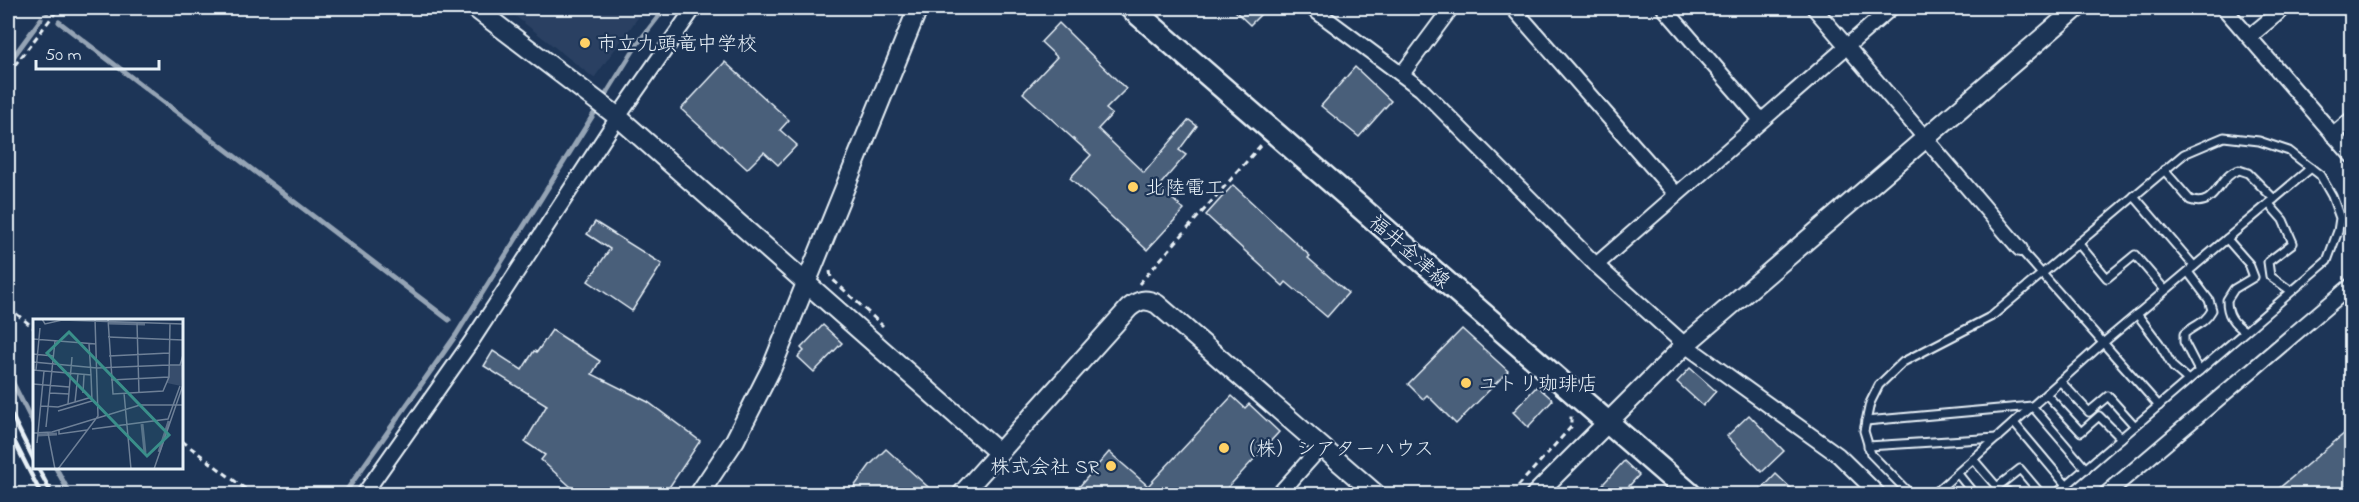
<svg xmlns="http://www.w3.org/2000/svg" width="2359" height="502" viewBox="0 0 2359 502" font-family="'Indie Flower','Klee One',sans-serif">
	<style>
		.built { fill: #2a4162 }
		.lines { fill: none; stroke-linecap: round; stroke-linejoin: round }
		.stream { stroke: #95a4b5; stroke-width: 5 }
		.building { fill: #495e7a; stroke: #e8f1f8; stroke-width: 1.5 }
		.lane-casing { stroke: #e8f1f8; stroke-width: 11 }
		.street-casing { stroke: #e8f1f8; stroke-width: 18 }
		.secondary-casing { stroke: #e8f1f8; stroke-width: 22 }
		.primary-casing { stroke: #e8f1f8; stroke-width: 26 }
		.path { stroke: #e8f1f8; stroke-width: 3; stroke-dasharray: 6 4.5; stroke-linecap: butt }
		.lane { stroke: #1d3557; stroke-width: 7 }
		.street { stroke: #1d3557; stroke-width: 14 }
		.secondary { stroke: #1d3557; stroke-width: 18 }
		.primary { stroke: #1d3557; stroke-width: 21 }
		.rail { stroke: #e8f1f8; stroke-width: 4.5 }
		.poi-dot { fill: #ffd166; stroke: #1d3557; stroke-width: 2 }
		.labels { text-anchor: middle; stroke-width: 4.5; stroke-linejoin: round; paint-order: stroke }
		.poi-label { font-size: 20px; fill: #e8f1f8; stroke: #1d3557; text-anchor: start }
		.street-label { font-size: 20px; fill: #e8f1f8; stroke: #1d3557 }
		.inset-river { fill: none; stroke: #5d7089; stroke-width: 3 }
		.inset-road { fill: none; stroke: #6e8097; stroke-width: 1.5 }
		.view { fill: #3a8f8a; fill-opacity: 0.15; stroke: #3a8f8a; stroke-width: 3 }
		.inset-edge { fill: none; stroke: #e8f1f8; stroke-width: 3 }
	</style>
	<rect width="100%" height="100%" fill="#1d3557"/>
	<filter id="ink" filterUnits="userSpaceOnUse"><feTurbulence type="fractalNoise" baseFrequency=".0167" numOctaves="2"/><feDisplacementMap in="SourceGraphic" scale="12" xChannelSelector="R" yChannelSelector="G"/><feConvolveMatrix kernelMatrix="1 2 1 2 8 2 1 2 1" color-interpolation-filters="sRGB"/></filter>
	<g filter="url(#ink)">
		<!-- built -->
		<polygon class="built" points="505,8 645,8 594,78"/>
		<g class="lines">
			<!-- stream -->
			<g class="stream">
				<polyline points="41,8 47,12"/>
				<polyline points="59,22 449,320"/>
				<polyline points="8,64 41,19"/>
				<polyline points="8,373 34,425"/>
				<polyline points="56,468 70,494"/>
				<polyline points="344,494 456,335 638,43 665,8"/>
			</g>
		</g>
		<!-- building -->
		<g class="building">
			<polygon points="1232,8 1267,8 1250,25"/>
			<polygon points="1059,23 1126,89 1106,109 1112,114 1098,129 1144,173 1189,120 1197,126 1179,150 1186,155 1159,186 1184,210 1147,250 1070,178 1091,155 1023,93 1057,57 1041,42"/>
			<polygon points="725,62 789,120 780,130 797,145 778,165 764,152 747,169 681,109"/>
			<polygon points="1355,67 1391,101 1359,137 1321,106"/>
			<polygon points="1233,185 1310,256 1308,258 1348,293 1327,317 1286,282 1283,286 1206,215"/>
			<polygon points="595,222 662,264 632,311 588,281 610,249 587,234"/>
			<polygon points="823,325 842,343 814,372 798,357 804,351 801,348"/>
			<polygon points="1462,329 1508,371 1456,424 1427,395 1423,399 1408,384"/>
			<polygon points="552,330 600,361 592,374 648,402 700,441 664,495 580,495 541,460 545,455 525,442 547,405 484,366 493,351 522,370 534,351 537,352"/>
			<polygon points="1690,368 1716,391 1703,406 1677,382"/>
			<polygon points="1537,386 1553,400 1528,427 1513,412"/>
			<polygon points="1232,396 1245,408 1249,404 1279,432 1221,495 1072,495 1109,452 1148,486"/>
			<polygon points="1749,415 1784,451 1762,472 1727,436"/>
			<polygon points="2352,427 2352,486 2342,495 2271,495"/>
			<polygon points="886,449 937,495 848,495 870,465"/>
			<polygon points="1624,461 1639,475 1621,495 1593,495"/>
			<polygon points="1776,474 1798,495 1756,495"/>
		</g>
		<g class="lines">
			<defs>
				<g id="lane">
					<path d="M2164,170l26,30c26,10 28,-25 49,-30l9,3 26,26"/>
					<polyline points="2134,196 2194,266"/>
					<polyline points="2269,204 2283,220 2293,243 2268,262 2270,276 2291,291"/>
					<path d="M2227,239l22,25 5,13 -20,12 -7,11c0,15 6,23 18,31"/>
					<polyline points="2078,243 2107,278 2135,255 2165,290"/>
					<polyline points="2020,249 2159,406"/>
					<path d="M2188,272l21,28 3,10c-7,13 -17,15 -28,24v8l15,29"/>
					<polyline points="2137,314 2159,343 2173,367 2188,380"/>
					<polyline points="2060,381 2089,412 2108,396 2135,426"/>
					<polyline points="2046,394 2081,432 2099,416 2121,438"/>
					<polyline points="1866,421 2032,406 2086,469"/>
					<polyline points="2014,423 2067,486"/>
					<polyline points="1868,446 1997,438"/>
					<polyline points="1973,459 1997,487 2020,469 2041,494"/>
					<polyline points="1958,474 1974,494"/>
					<polyline points="1910,494 1871,454 1864,431 1870,403 1879,385 1903,362 1992,316 2184,154 2224,137 2259,141 2289,151 2320,175 2332,196 2340,218 2338,231 2327,261 2056,494"/>
					<polyline points="1934,494 2103,343 2311,168"/>
					<polyline points="2005,494 2008,492 2011,494"/>
				</g>
				<g id="street">
					<polyline points="1312,8 1421,89 1596,265 1891,8"/>
					<polyline points="1513,8 1676,194"/>
					<polyline points="1664,8 1761,120"/>
					<polyline points="1814,8 2020,249"/>
					<polyline points="2224,8 2352,156"/>
					<polyline points="2249,37 2284,8"/>
					<polyline points="1402,74 1451,8"/>
					<polyline points="2333,135 2352,119"/>
					<polyline points="1596,265 1685,345 1838,455 1878,494"/>
					<polyline points="364,494 471,342 618,117 694,8"/>
					<polyline points="1279,494 1321,447"/>
					<polyline points="2106,494 2352,285"/>
				</g>
				<g id="secondary">
					<polyline points="475,8 618,117 998,452"/>
					<polyline points="699,494 735,440 772,367 918,8"/>
					<path d="M962,494l167,-186c10,-8 16,-10 28,-4l219,190"/>
					<polyline points="1536,494 1685,345 2077,8"/>
				</g>
				<polyline id="primary" points="1131,8 1690,494"/>
			</defs>
			<!-- lane casing -->
			<use href="#lane" class="lane-casing"/>
			<!-- street casing -->
			<use href="#street" class="street-casing"/>
			<!-- secondary casing -->
			<use href="#secondary" class="secondary-casing"/>
			<!-- primary casing -->
			<use href="#primary" class="primary-casing"/>
			<!-- path -->
			<g class="path">
				<polyline points="8,74 59,8"/>
				<polyline points="830,271 831,278 883,326"/>
				<polyline points="1139,284 1261,145"/>
				<polyline points="8,307 34,328"/>
				<polyline points="182,441 252,494"/>
				<polyline points="1511,494 1571,427 1571,414"/>
			</g>
			<!-- lane -->
			<use href="#lane" class="lane"/>
			<!-- street -->
			<use href="#street" class="street"/>
			<!-- secondary -->
			<use href="#secondary" class="secondary"/>
			<!-- primary -->
			<use href="#primary" class="primary"/>
			<!-- rail -->
			<g class="rail">
				<polyline points="8,408 34,460"/>
				<polyline points="8,429 41,494"/>
				<polyline points="38,468 52,494"/>
			</g>
		</g>
	</g>
	<!-- markers -->
	<g class="poi-dot">
		<circle cx="585" cy="43" r="6"/>
		<circle cx="1133" cy="187" r="6"/>
		<circle cx="1466" cy="383" r="6"/>
		<circle cx="1224" cy="448" r="6"/>
		<circle cx="1111" cy="466" r="6"/>
	</g>
	<g class="labels">
		<!-- poi labels -->
		<g class="poi-label">
			<text x="597" y="50">市立九頭竜中学校</text>
			<text x="1145" y="194">北陸電工</text>
			<text x="1478" y="390">ユトリ珈琲店</text>
			<text x="1236" y="455">（株）シアターハウス</text>
			<text x="1099" y="473" text-anchor="end">株式会社 SR</text>
		</g>
		<!-- street labels -->
		<g class="street-label">
			<text transform="translate(1410 251) rotate(41)" y="7">福井金津線</text>
		</g>
	</g>
	<!-- overview -->
	<g transform="translate(33 319)">
		<rect width="150" height="150" fill="#1d3557"/>
		<path d="M136,46h14l-2,21 -14,-3z" fill="#374d6c"/>
		<path class="inset-river" d="M75,4l37,1M109,105l3,29M5,116l19,-1M126,133l10,-31"/>
		<path class="inset-road" d="M9,0l3,5 17,-4 121,4M75,0l5,75 50,-3 6,-14 1,-53M104,4l2,70M75,18l75,3M0,20l63,5M56,25l2,31M0,35l20,2M76,37l60,-3M0,43l64,6 72,-3h11l3,-10M0,51l58,5 1,26 -34,10M3,51l4,-42M78,61l58,-3M0,65l36,3M17,74l19,1M50,74l1,-18M91,74l7,76M42,83l3,-28M35,85l4,-47M8,87l17,1 34,-10M13,108l9,-86M59,110l76,-10 12,-33M26,111v4l28,-4M0,114l19,-1 88,-27h43M15,114l7,36M4,124l7,-72M25,150l40,-53 -3,-97M121,150l29,-84"/>
		<path class="view" d="M36,13l100,103 -22,21 -100,-103z"/>
		<rect width="150" height="150" class="inset-edge"/>
	</g>
	<!-- margin -->
	<rect width="2359" height="502" fill="none" stroke="#1d3557" stroke-width="30"/>
	<rect x="15" y="15" width="2329" height="472" fill="none" stroke="#e8f1f8" stroke-width="2" filter="url(#ink)"/>
	<!-- scale -->
	<path d="M36 60v9h123v-9" fill="none" stroke="#e8f1f8" stroke-width="3"/>
	<text x="45" y="60" font-size="18" fill="#e8f1f8" stroke="#1d3557" stroke-width="4.5" paint-order="stroke">50 m</text>
</svg>
